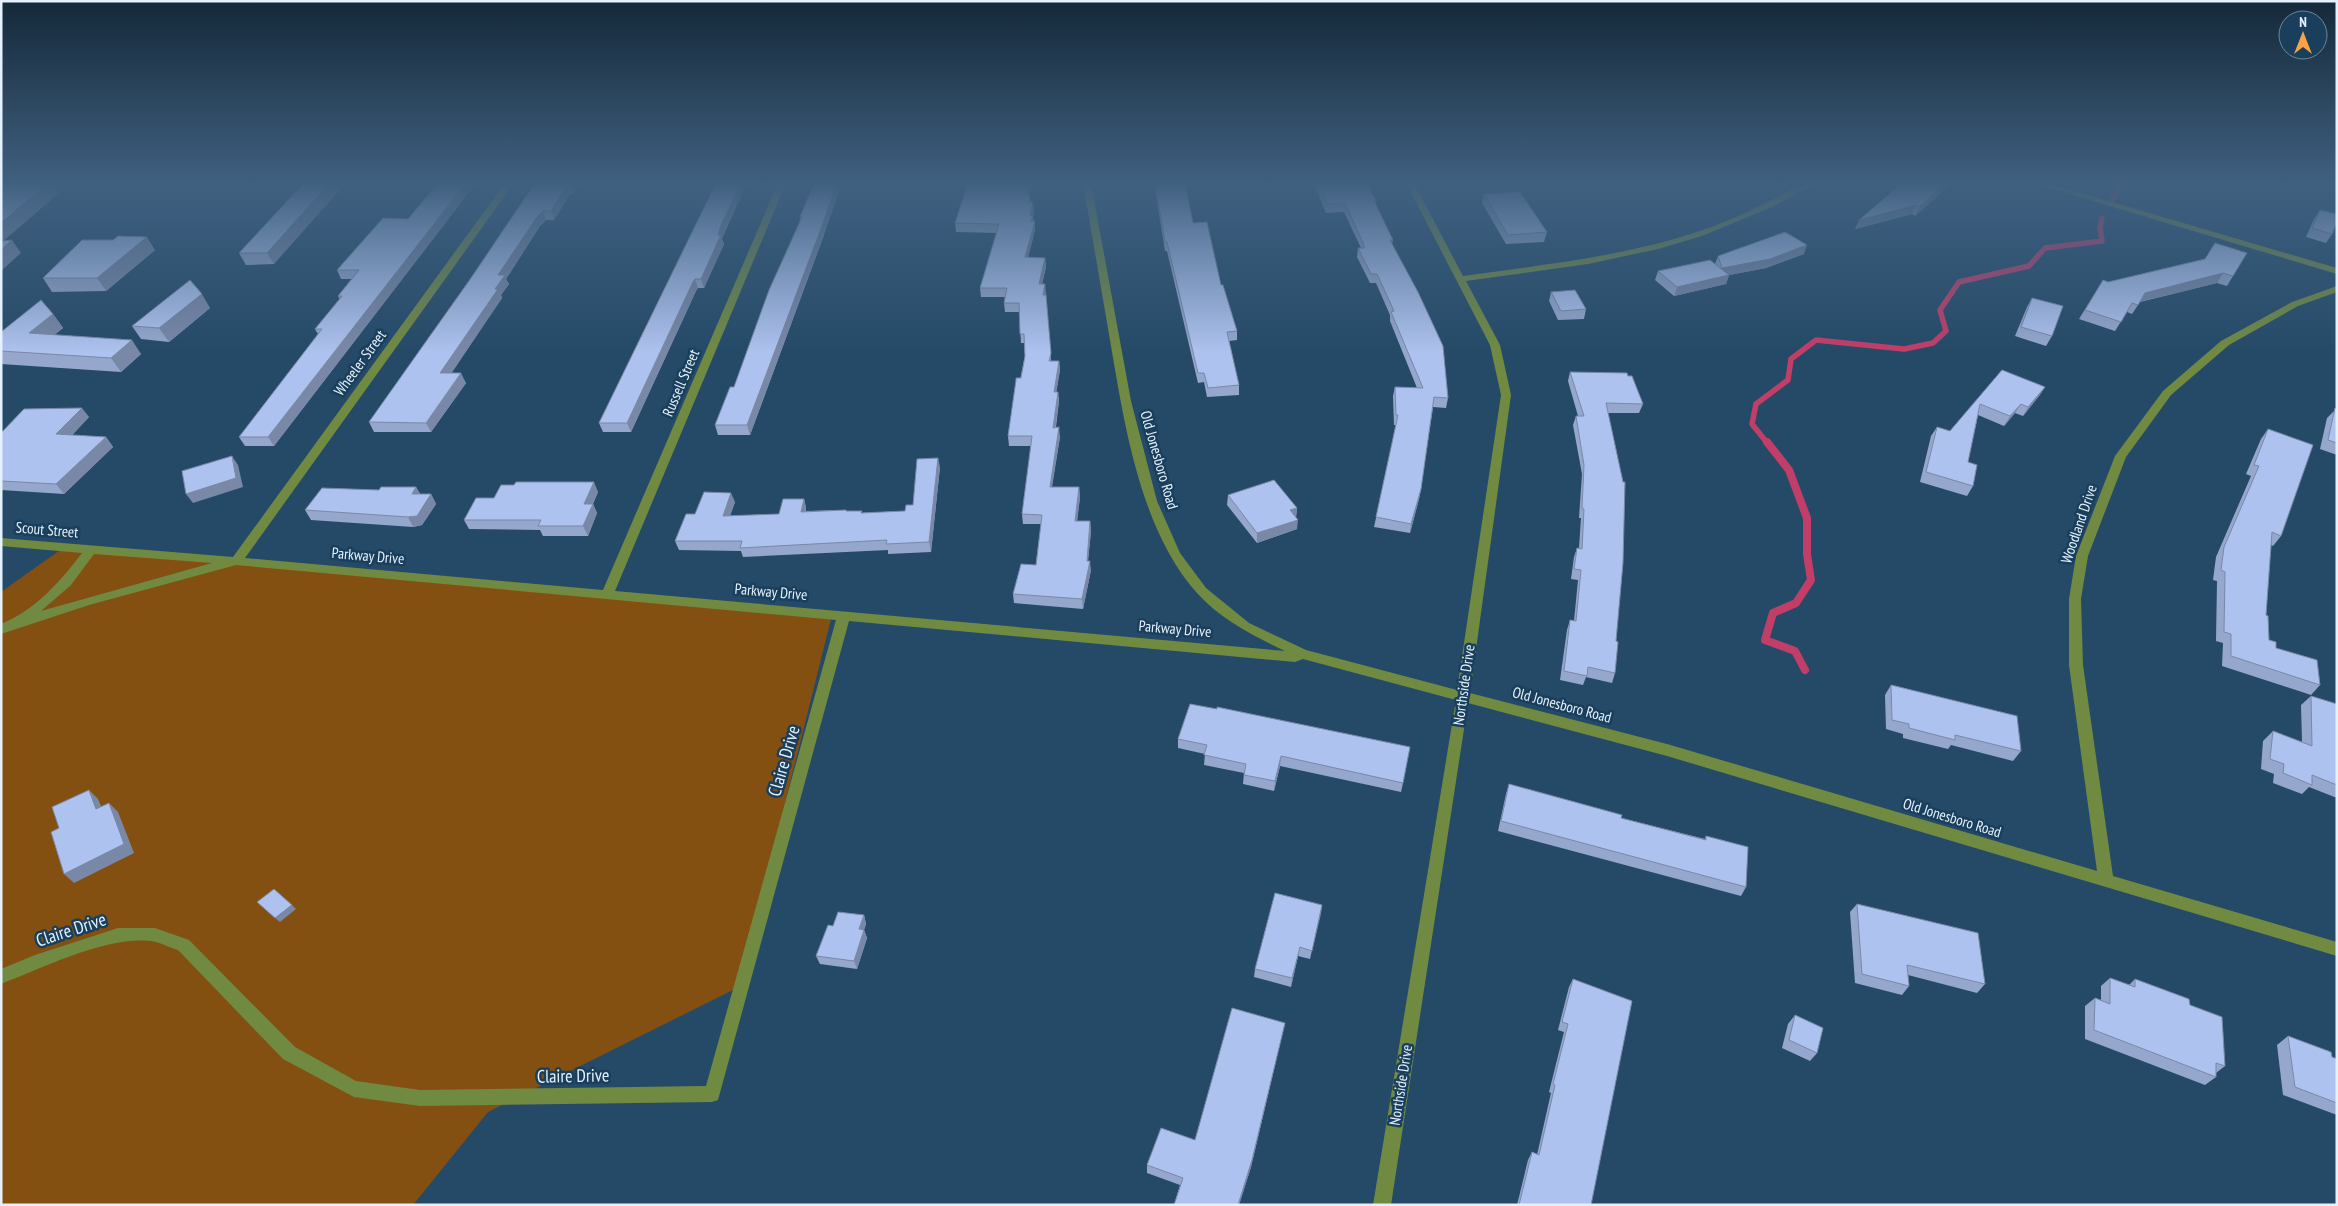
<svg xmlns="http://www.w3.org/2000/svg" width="2338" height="1206" viewBox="0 0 2338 1206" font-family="'PT Sans Narrow',sans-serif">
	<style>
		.green { fill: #835011 }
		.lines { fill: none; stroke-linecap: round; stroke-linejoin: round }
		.stream-far1 { stroke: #c13e68; stroke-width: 5.5 }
		.stream { stroke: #c13e68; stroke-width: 8 }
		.minor { fill: #718a42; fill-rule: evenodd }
		.wall { fill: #95a7cd }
		.shaded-wall { fill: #7988a7 }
		.building { fill: #adc2ee; stroke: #7988a7 }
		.labels { text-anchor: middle; stroke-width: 5; stroke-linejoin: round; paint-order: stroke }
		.street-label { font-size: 15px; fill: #e5f2fd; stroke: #1a3f5c }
		.near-street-label { font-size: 18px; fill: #e5f2fd; stroke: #1a3f5c }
	</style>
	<rect width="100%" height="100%" fill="#254a68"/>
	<!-- green -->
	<polygon class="green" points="63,548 831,619 739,987 488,1112 413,1205 1,1205 1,592"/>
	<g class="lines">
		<!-- stream-far1 -->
		<g class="stream-far1">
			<polyline points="2113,199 2121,183"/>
			<polyline points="1768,444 1752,424 1756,404 1788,380 1791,359 1816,340 1904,349 1933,343 1946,331 1940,310 1959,282 2029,266 2045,248 2102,241 2100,227 2102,218"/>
		</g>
		<!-- stream -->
		<polyline class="stream" points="1767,442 1789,470 1807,518 1807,554 1811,580 1796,603 1773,613 1765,640 1795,651 1805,670"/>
		<!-- minor -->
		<g class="minor">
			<path d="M505,183h9l-269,375 358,32 175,-407h8l-171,408 670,60c-31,-15 -64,-31 -88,-58 -57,-63 -73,-171 -87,-253 -9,-52 -18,-105 -27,-157h8l40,218 26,100 23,52 26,35 43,35 57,27 151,40 44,-295 -11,-50 -84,-162h8l49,93c78,-11 156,-19 231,-43 25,-8 50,-19 74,-31 15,-7 30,-19 48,-19l-44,24 -70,29 -44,13 -70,15 -122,17 34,64 11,50 -41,298 197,51 430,127 -28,-206v-66l7,-43 39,-100 48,-65 58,-50 71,-39 45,-16v6l-39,14 -69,39 -58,50 -45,62 -38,99 -7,43 2,66 30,211 224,66v14l-670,-200 -199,-53 -77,502h-18l83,-505 -153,-41 -8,3 -446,-41 -131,479 -6,2 -292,4 -66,-9 -71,-38 -105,-109c-7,-2 -15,-6 -22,-8 -44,-9 -113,26 -155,42v-15l34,-14 83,-27h37l34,12 106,107 61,34 64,9 286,-4 130,-466 -600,-55 -147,40 -88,29v-10c33,-13 60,-43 81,-71l-81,-7v-8l232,19zM94,554l118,9 -171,48 30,-26z"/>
			<polygon points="2033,183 2047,183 2337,268 2337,274"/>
		</g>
	</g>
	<!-- wall -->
	<g class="wall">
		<polygon points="304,183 274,264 246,265 239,253"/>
		<polygon points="438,183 476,183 274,446 245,446 239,437 318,334 315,329 340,300 338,296 352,279 341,279 337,270 408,219"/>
		<polygon points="535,183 580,183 573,194 570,194 554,220 546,220 540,226 506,279 509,284 501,295 502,298 451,373 466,383 431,432 374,432 369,422 471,278"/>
		<polygon points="716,183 747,183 724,234 722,239 724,244 704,288 698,288 696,291 631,432 603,432 599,423"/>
		<polygon points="814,183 824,235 750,435 718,435 715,425 734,387 800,220 800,217"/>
		<polygon points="968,183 1033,183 1030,195 1031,202 1033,202 1034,211 1033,216 1035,230 1028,257 1045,258 1046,267 1042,284 1046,293 1051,361 1059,361 1060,370 1056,392 1058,392 1059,401 1056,427 1060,437 1052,487 1079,487 1080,497 1077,521 1090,521 1091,531 1088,561 1091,570 1083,609 1014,603 1013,594 1036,565 1041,524 1023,524 1022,514 1031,446 1009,446 1008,436 1025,356 1024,343 1021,343 1019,312 1005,312 1004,303 1005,297 981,297 980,288 997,233 956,232 955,223"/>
		<polygon points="1154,183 1185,183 1193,223 1221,285 1237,331 1237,340 1229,341 1239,385 1239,395 1207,397 1204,382 1198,383 1167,251 1165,251"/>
		<polygon points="1313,183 1367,183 1376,201 1376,204 1393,240 1392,244 1448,398 1446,408 1433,407 1421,489 1419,499 1410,533 1374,527 1396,425 1394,425 1393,396 1395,387 1417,388 1390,321 1390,315 1376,283 1370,283 1357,257 1358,248 1361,248 1344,212 1326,213"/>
		<polygon points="1902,183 1950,183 1949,186 1915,216 1912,214 1855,229"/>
		<polygon points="1484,194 1547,232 1544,242 1506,244 1482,203"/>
		<polygon points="2320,210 2332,234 2326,243 2306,237 2314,219"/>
		<polygon points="113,240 155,250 106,291 52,292 43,278"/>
		<polygon points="1804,254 1766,268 1729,275 1726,284 1674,296 1655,280 1658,271 1715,264 1718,256"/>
		<polygon points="2205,259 2233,276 2227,286 2217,283 2140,302 2132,314 2127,312 2115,331 2079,319 2103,280 2108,282"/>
		<polygon points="1551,292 1586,309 1584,319 1558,320 1549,301"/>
		<polygon points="2032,298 2052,336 2046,346 2015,336 2027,307"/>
		<polygon points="210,308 169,342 141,339 132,326"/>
		<polygon points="53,314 63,328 54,335 141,354 121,372 1,364 1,332"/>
		<polygon points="2002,370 2045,387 2039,396 2023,416 2015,413 2004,426 1978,415 1968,462 1973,486 1967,496 1920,482 1931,436 1937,427 1950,431"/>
		<polygon points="1570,372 1628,376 1643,404 1639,413 1608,413 1616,641 1615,673 1612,683 1586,677 1583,685 1560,680 1567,630 1570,620 1574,621 1578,580 1571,579 1574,557 1577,548 1579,548 1581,518 1579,518 1582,474 1573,425 1576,416 1578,416 1568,381"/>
		<polygon points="2337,403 2337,455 2320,449 2327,418 2336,409"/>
		<polygon points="89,417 72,435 106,437 113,447 64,494 1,490 1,433"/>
		<polygon points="2268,429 2281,536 2273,546 2271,545 2266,615 2269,640 2276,648 2320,685 2311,695 2222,666 2223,643 2216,641 2217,581 2213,580 2216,557 2251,476 2246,474 2261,439"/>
		<polygon points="940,467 931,552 888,554 888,550 743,557 741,551 679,550 675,541 695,514 735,502 730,516 779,514 804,499 806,508 806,511 846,510 847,511 862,513 905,511 913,505"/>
		<polygon points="416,487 420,494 431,494 436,504 422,525 413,527 311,520 305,510 379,490"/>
		<polygon points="598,492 593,504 597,513 588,536 543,536 540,530 469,529 464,520 494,498"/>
		<polygon points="1228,495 1297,508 1296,517 1297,529 1257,543 1227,505"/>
		<polygon points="1891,685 2021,751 2013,761 1951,745 1948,749 1903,738 1903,734 1886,729 1885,695"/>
		<polygon points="2311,696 2337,704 2337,798 2309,787 2302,794 2273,783 2274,774 2261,769 2263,741 2273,731 2302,742 2301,705"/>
		<polygon points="1190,704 1403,783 1401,792 1280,766 1274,791 1243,784 1244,773 1204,765 1205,754 1178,748 1178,739"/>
		<polygon points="1509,784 1621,818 1705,839 1706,836 1746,887 1741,896 1498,831 1506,794"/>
		<polygon points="1857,904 1985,984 1977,993 1908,975 1909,986 1902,995 1855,983 1850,912"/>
		<polygon points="1322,905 1310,959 1298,956 1291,987 1254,977 1255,969"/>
		<polygon points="864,915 866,924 864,930 867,938 857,969 820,964 816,956 833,926"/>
		<polygon points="2110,978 2129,985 2135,979 2190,1005 2225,1066 2216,1073 2216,1077 2205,1085 2085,1039 2085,1006 2095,998 2101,1000 2101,986"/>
		<polygon points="1573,979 1591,1205 1517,1205 1528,1160 1532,1152 1537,1155 1551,1093 1549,1092 1564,1032 1558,1030 1569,987"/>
		<polygon points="1795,1015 1817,1053 1810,1061 1782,1048 1788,1024"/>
		<polygon points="1283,1031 1251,1167 1239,1205 1174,1205 1180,1185 1147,1173 1147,1165 1195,1140"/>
		<polygon points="2288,1036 2337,1059 2337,1115 2283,1095 2277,1045"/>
	</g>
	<!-- shaded-wall -->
	<g class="shaded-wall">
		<polygon points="48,183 53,183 59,193 1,243 1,223"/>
		<polygon points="330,183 346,183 274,264 267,253"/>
		<polygon points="466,183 476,183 274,446 268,437"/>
		<polygon points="570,183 580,183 573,194 569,185"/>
		<polygon points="741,183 747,183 724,234 722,239 724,244 704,288 701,279 721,225"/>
		<polygon points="837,183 842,183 824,235 750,435 747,425"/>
		<polygon points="1030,183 1033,183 1027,204 1027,195"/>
		<polygon points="1946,183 1950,183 1949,186 1915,216 1919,207"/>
		<polygon points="567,185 570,194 554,220 551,211"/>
		<polygon points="1033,202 1034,211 1033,217 1033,216 1034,225 1035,221 1035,230 1026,266 1025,257 1030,216"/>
		<polygon points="1916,205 1912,214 1855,229 1859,220"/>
		<polygon points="543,211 546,220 540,226 506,279 509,284 501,295 502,298 445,383 440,373 495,289 498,275 537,217"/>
		<polygon points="147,237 155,250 106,291 97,278"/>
		<polygon points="12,240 21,253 1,271 1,250"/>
		<polygon points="1807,245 1804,254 1766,268 1729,275 1726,284 1674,296 1677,287 1718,277 1722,268"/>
		<polygon points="1045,258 1046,267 1040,293 1039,284"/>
		<polygon points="2223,273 2217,283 2139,302 2145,293"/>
		<polygon points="695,279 698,288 696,291 631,432 627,423 693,282"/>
		<polygon points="1045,284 1046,293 1044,304 1043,295"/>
		<polygon points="202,294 210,308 169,342 159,328"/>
		<polygon points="53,314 63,328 40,347 29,333"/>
		<polygon points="132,340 141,354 121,372 111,358"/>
		<polygon points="1059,361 1060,370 1055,401 1054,392"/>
		<polygon points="461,373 466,383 431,432 426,423"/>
		<polygon points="2045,387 2039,396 2023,416 2028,407"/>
		<polygon points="1058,392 1059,401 1054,437 1053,428"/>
		<polygon points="2021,404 2015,413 2004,426 2010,416"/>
		<polygon points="82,408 89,417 64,444 56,434"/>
		<polygon points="1059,427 1060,437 1050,496 1050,487"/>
		<polygon points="106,437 113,447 64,494 56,484"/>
		<polygon points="232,456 238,465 243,487 193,503 186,494"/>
		<polygon points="938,458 940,467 931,552 929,542"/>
		<polygon points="594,482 598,492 588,513 584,504"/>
		<polygon points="416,487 422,497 412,494"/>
		<polygon points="1079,487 1080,497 1076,531 1075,521"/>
		<polygon points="1421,489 1419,499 1410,533 1411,524"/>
		<polygon points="731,493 735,502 726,526 723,516"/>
		<polygon points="431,494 436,504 422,525 413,527 408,517"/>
		<polygon points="804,499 806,508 804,521 801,512"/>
		<polygon points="593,504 597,513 588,536 583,526"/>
		<polygon points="1297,508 1296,518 1290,510"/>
		<polygon points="1298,520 1297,529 1257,543 1257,533"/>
		<polygon points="1090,521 1091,531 1087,570 1087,561"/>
		<polygon points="1090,561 1091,570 1083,609 1082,599"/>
		<polygon points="1281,756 1280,766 1274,791 1275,781"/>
		<polygon points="89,790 98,799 106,818 96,809"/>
		<polygon points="109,803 118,812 134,853 74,883 64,874"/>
		<polygon points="292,905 296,909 280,922 275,918"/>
		<polygon points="1322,905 1321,914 1310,959 1312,951"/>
		<polygon points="864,915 866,924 864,930 867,938 857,969 854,961 859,929"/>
		<polygon points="1300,947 1298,956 1291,987 1292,978"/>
		<polygon points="1285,1023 1283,1031 1251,1167 1239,1205 1238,1205"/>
	</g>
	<!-- building -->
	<g class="building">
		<polygon points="7,183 48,183 1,223 1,186"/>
		<polygon points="304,183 330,183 267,253 239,253"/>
		<polygon points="438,183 466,183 268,437 239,437 322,329 315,329 342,296 338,296 359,270 337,270 383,218 408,219"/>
		<polygon points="535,183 570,183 569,185 567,185 551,211 543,211 537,217 498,275 505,275 495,289 498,289 440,373 461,373 426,423 369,422 471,278"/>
		<polygon points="716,183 741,183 721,225 718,235 721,235 701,279 695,279 693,282 627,423 599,423"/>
		<polygon points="814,183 837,183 822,226 747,425 715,425 730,387 734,387 769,290 802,217 800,217"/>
		<polygon points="968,183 1030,183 1027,195 1030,195 1029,202 1033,202 1030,216 1033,216 1031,221 1035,221 1025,257 1045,258 1039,284 1045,284 1043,295 1046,295 1051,353 1049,361 1059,361 1054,392 1058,392 1053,428 1059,427 1050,487 1079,487 1075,521 1090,521 1087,561 1090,561 1082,599 1013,594 1021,564 1036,565 1042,515 1022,514 1032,436 1008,436 1016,380 1016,378 1021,378 1025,356 1024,334 1020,334 1019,303 1004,303 1007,288 980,288 999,224 955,223"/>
		<polygon points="1155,183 1185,183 1193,223 1207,222 1221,285 1223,285 1237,331 1227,332 1239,385 1208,388 1204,373 1198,373 1167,242 1165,242"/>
		<polygon points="1318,183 1367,183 1376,201 1374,201 1393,240 1390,240 1418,292 1443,346 1448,398 1434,397 1421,489 1411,524 1376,517 1398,415 1396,415 1395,387 1423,388 1391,312 1394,311 1377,274 1371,274 1358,248 1364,248 1364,245 1345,203 1327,204"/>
		<polygon points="1902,183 1946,183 1919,207 1916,205 1859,220"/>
		<polygon points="1520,192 1547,232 1508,235 1484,194"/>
		<polygon points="2320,210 2337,214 2337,222 2332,234 2312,228"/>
		<polygon points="1785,232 1807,245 1770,259 1722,268 1718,256"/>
		<polygon points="118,236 147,237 97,278 43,278 82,240 113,240"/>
		<polygon points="12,240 1,250 1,241"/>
		<polygon points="2215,243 2247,253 2233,276 2223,273 2145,293 2138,305 2132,303 2121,322 2085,310 2103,280 2108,282 2205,259"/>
		<polygon points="1710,260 1729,275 1677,287 1658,271"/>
		<polygon points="190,280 202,294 159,328 132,326"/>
		<polygon points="1575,290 1586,309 1561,311 1551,292"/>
		<polygon points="2032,298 2063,306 2052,336 2021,327"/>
		<polygon points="41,300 53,314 29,333 132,340 111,358 1,351 1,332"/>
		<polygon points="2002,370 2045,387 2028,407 2021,404 2010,416 1980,404 1968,462 1977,465 1973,486 1926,472 1937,427 1950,431"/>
		<polygon points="1570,372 1627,373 1628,376 1632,376 1643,404 1606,403 1623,482 1625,482 1623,563 1616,641 1618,642 1615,673 1588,667 1587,676 1564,671 1570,620 1576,621 1581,570 1574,569 1577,548 1582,549 1584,509 1582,508 1584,465 1576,416 1584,416"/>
		<polygon points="82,408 56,434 106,437 56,484 1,481 1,433 24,409"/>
		<polygon points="2335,408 2337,409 2337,443 2328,440"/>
		<polygon points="2268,429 2313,445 2281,536 2272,532 2266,615 2268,616 2269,640 2276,642 2276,648 2317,660 2320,685 2231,656 2231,634 2224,632 2225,572 2221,570 2224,547 2259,466 2254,465"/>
		<polygon points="232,456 236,478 186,494 182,471"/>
		<polygon points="938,458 929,542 886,544 887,540 740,548 742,541 675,541 686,514 695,514 704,492 731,493 723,516 779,514 783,499 804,499 801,512 846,510 846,511 862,511 861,513 905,511 906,505 913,505 917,459"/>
		<polygon points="1274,480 1297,508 1290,510 1298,520 1257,533 1228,495"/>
		<polygon points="516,482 594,482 584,504 593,504 583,526 538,526 541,520 464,520 476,498 494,498 501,485 514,485"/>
		<polygon points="381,487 416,487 412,494 431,494 417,516 408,517 305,510 322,488 379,490"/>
		<polygon points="1891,685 2017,716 2021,751 1955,735 1955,740 1909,728 1909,724 1892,720"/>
		<polygon points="2311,696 2337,704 2337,785 2312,775 2312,785 2283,773 2284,764 2270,759 2273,731 2312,746"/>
		<polygon points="1190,704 1217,709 1217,707 1410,747 1403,783 1281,756 1275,781 1244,775 1246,764 1204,755 1207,745 1178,739"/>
		<polygon points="1509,784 1622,815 1621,818 1706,840 1706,836 1748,847 1746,887 1501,821"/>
		<polygon points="89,790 96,809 109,803 124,844 64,874 51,832 59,828 52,807"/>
		<polygon points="274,889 292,905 275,918 257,902"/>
		<polygon points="1275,893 1322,905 1312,951 1300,947 1292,978 1255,969"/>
		<polygon points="1857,904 1978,933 1985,984 1907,965 1909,986 1862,974"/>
		<polygon points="838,912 864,915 859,929 864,930 854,961 816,956 828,925 833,926"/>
		<polygon points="2110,978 2135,987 2135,979 2189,999 2190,1005 2222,1017 2225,1066 2216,1063 2216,1077 2094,1030 2095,998 2110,1004"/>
		<polygon points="1573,979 1632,1001 1591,1205 1519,1205 1532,1152 1539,1155 1555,1085 1553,1084 1568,1024 1562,1022"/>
		<polygon points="1232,1008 1285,1023 1252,1160 1238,1205 1174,1205 1183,1178 1147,1165 1161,1128 1195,1140"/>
		<polygon points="1795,1015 1823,1028 1817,1053 1789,1040"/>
		<polygon points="2288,1036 2331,1052 2332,1057 2337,1059 2337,1103 2295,1087"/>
	</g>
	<!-- sky -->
	<linearGradient id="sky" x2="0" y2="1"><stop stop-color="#142939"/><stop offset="0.52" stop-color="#406080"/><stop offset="1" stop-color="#406080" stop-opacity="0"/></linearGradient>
	<rect width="2338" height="352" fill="url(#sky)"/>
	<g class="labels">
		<!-- street labels -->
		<g class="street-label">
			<text transform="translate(360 363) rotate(-54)" y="5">Wheeler Street</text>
			<text transform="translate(681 383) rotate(-67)" y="5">Russell Street</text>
			<text transform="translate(1159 460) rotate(74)" y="5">Old Jonesboro Road</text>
			<text transform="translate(2079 524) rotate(-71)" y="5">Woodland Drive</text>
			<text transform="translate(47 530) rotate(5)" y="5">Scout Street</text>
			<text transform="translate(368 556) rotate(5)" y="5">Parkway Drive</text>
			<text transform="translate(771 592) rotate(5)" y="5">Parkway Drive</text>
			<text transform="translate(1175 629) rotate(5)" y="5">Parkway Drive</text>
			<text transform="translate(1464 685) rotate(-82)" y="5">Northside Drive</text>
			<text transform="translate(1562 705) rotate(15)" y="5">Old Jonesboro Road</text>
			<text transform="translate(1952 818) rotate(17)" y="5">Old Jonesboro Road</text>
			<text transform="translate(1401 1085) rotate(-81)" y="5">Northside Drive</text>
		</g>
		<!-- near-street labels -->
		<g class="near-street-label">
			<text transform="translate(784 761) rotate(-74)" y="6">Claire Drive</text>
			<text transform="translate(71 930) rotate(-18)" y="6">Claire Drive</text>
			<text transform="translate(573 1076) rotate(-1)" y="6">Claire Drive</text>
		</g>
	</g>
	<!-- border -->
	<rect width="2338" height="1206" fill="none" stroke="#e5f2fd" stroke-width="5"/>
	<!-- north arrow -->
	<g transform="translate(2303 35)"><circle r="24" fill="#1a3f5c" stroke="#6b879c"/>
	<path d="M0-4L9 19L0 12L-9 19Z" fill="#f6a246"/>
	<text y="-8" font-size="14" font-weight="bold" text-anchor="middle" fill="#e5f2fd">N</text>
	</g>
</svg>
